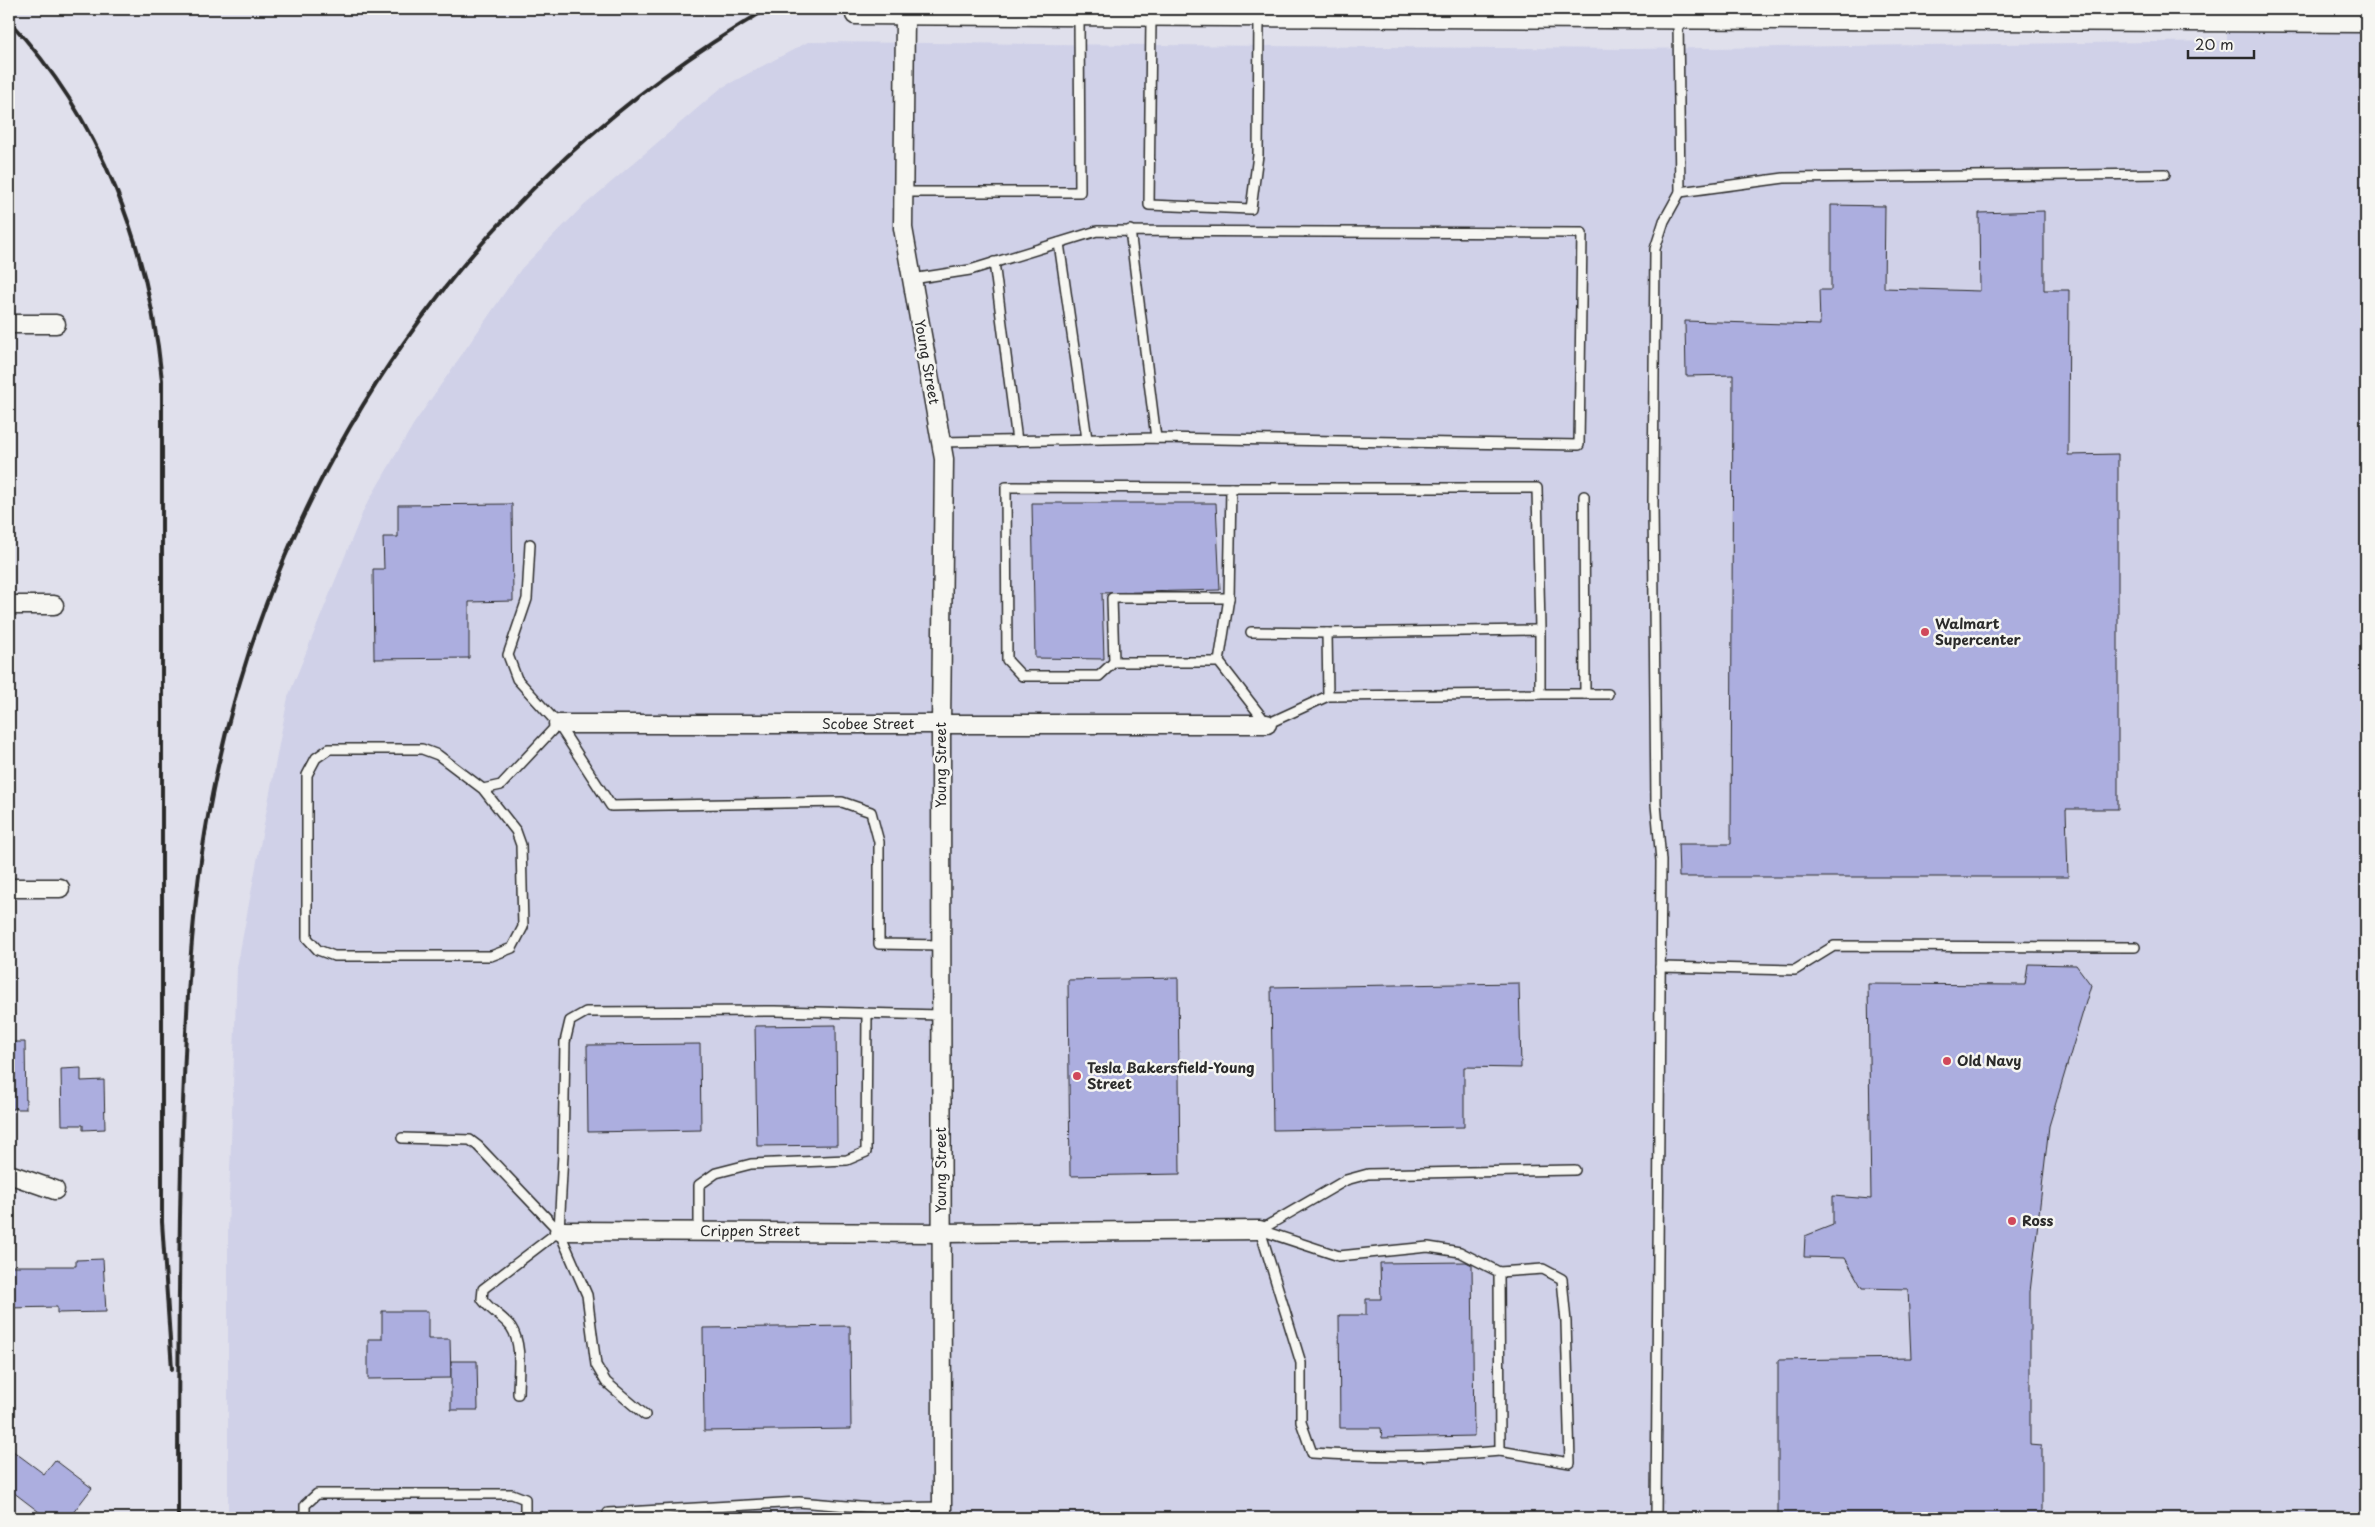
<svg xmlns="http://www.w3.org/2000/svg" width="2375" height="1527" viewBox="0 0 2375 1527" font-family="'Playpen Sans',sans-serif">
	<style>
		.built { fill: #d0d1e8 }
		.building { fill: #acaedf; stroke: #2b2b2b }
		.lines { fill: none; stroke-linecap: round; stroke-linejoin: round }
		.service-casing { stroke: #2b2b2b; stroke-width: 12 }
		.minor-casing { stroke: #2b2b2b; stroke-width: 21 }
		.service { stroke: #f6f6f2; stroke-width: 9 }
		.minor { stroke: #f6f6f2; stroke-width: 18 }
		.rail { stroke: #2b2b2b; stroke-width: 4 }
		.poi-dot { fill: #d1495b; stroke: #f6f6f2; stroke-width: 2 }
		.labels { text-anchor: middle; stroke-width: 5; stroke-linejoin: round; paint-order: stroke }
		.street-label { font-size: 14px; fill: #2b2b2b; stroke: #f6f6f2 }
		.poi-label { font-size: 14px; font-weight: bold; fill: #2b2b2b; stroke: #f6f6f2; text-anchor: start }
	</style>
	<rect width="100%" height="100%" fill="#e0e0ec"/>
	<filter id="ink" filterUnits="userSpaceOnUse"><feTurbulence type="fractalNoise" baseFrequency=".02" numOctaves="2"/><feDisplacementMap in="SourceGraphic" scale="10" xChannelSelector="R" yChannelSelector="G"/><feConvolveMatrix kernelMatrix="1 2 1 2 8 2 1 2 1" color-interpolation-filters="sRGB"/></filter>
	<g filter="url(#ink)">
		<!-- built -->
		<polygon class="built" points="2227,9 2366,9 2366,1518 228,1518 228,1230 237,967 288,697 364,509 413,425 521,269 580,209 721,88 808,42 1629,49 2227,41"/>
		<!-- building -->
		<g class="building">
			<polygon points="1831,205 1885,206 1884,288 1980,291 1979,213 2044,211 2044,290 2069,290 2068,455 2118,454 2118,809 2066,809 2068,877 1679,877 1678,844 1731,844 1733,375 1686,376 1685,321 1820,325 1819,290 1831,290"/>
			<polygon points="1032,503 1216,503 1220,590 1102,593 1104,659 1035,658"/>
			<polygon points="512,504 513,601 469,602 469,658 374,659 373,569 384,569 383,537 398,537 398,505"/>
			<polygon points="2028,964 2076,965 2091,985 2049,1126 2030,1292 2030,1445 2042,1446 2042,1518 1778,1518 1778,1360 1911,1358 1908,1289 1862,1288 1845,1258 1804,1257 1805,1236 1833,1225 1833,1196 1871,1199 1868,984 2025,985"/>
			<polygon points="1178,978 1180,1174 1070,1176 1068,980"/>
			<polygon points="1519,983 1521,1068 1464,1067 1464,1127 1273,1130 1271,987"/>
			<polygon points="836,1025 837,1145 757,1146 755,1026"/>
			<polygon points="9,1042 25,1042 26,1109 9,1109"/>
			<polygon points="700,1044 701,1130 588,1132 587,1045"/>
			<polygon points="81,1068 81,1081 104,1080 105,1129 83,1130 83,1125 62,1125 61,1069"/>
			<polygon points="103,1259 106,1312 57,1313 57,1307 9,1308 9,1266 76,1266 76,1260"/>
			<polygon points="1466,1262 1472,1265 1474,1436 1382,1438 1381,1428 1340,1428 1339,1315 1366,1315 1366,1299 1381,1299 1380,1263"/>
			<polygon points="382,1311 428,1311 428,1339 450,1339 451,1378 368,1379 368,1339 382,1339"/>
			<polygon points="850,1326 851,1429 704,1431 703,1328"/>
			<polygon points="451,1361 477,1361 478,1410 451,1410"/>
			<polygon points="9,1448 44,1474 55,1460 92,1488 69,1518 47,1518 9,1489"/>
		</g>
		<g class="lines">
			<defs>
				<g id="service">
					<polyline points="2271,9 2271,23"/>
					<polyline points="1151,17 1149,205 1251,209 1258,155 1259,18"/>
					<polyline points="1678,21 1680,192 1784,178 2165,174"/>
					<polyline points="904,192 1080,192 1079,17"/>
					<polyline points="1130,230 1156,438"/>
					<polyline points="1059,243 1087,439"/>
					<polyline points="994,262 1017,441"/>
					<polyline points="912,279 970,270 1097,231 1582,233 1579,445 1156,438 941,442"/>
					<polyline points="1231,488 1537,488 1540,630"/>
					<polyline points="1584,496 1585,694"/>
					<polyline points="530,544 527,599 508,655 517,679 558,724 611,806 842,802 871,812 879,842 879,944 941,945"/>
					<polyline points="1251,632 1327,633"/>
					<polyline points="1114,662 1112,598 1229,598"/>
					<polyline points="1219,662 1114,662 1099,676 1022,676 1007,660 1006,487 1231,488 1229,598 1219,662 1267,724 1328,696 1327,633 1540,630 1540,694 1328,696"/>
					<polyline points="1540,694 1608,694"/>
					<polyline points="483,789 516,831 521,845 523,927 512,948 491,956 334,956 318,950 307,938 307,775 316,758 329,749 422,749 438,755 483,789 501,785 558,724"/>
					<polyline points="1660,967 1795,970 1834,946 2135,947"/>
					<polyline points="402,1138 470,1140 478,1146 559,1231 587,1295 596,1365 606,1382 645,1415"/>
					<path d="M1260,1230l79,26 89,-9 32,5 39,20 1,179c-63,6 -125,6 -188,2l-11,-31v-59z"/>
					<polyline points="1260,1230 1346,1180 1368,1174 1575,1170"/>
					<polyline points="699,1231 699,1185 716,1173 751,1164 847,1160 866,1152 867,1014"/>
					<polyline points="1499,1272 1543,1269 1562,1279 1566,1322 1570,1463 1500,1451"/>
					<path d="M518,1394c0,-21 5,-49 -7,-67 -8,-10 -21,-17 -29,-28l1,-10 76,-58 4,-77 2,-112 5,-21 16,-9 189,-1 166,4"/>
					<polyline points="305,1518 305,1505 317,1494 512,1494 525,1499 525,1518"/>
					<polyline points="608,1518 608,1513 799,1502 872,1508"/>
					<polyline points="872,1518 872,1508 942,1507"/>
					<polyline points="1656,1518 1661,861 1656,804 1653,503 1655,249 1664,221 1680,192"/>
				</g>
				<g id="minor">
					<polyline points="855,15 2366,23"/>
					<polyline points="905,16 903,228 944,459 941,724 942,1518"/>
					<polyline points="9,324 56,324"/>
					<polyline points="9,605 54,605"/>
					<polyline points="558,724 1267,724"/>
					<polyline points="9,888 60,888"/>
					<polyline points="9,1174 55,1190"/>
					<polyline points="559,1231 941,1233 1260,1230"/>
				</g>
			</defs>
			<!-- service casing -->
			<use href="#service" class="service-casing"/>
			<!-- minor casing -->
			<use href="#minor" class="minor-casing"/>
			<!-- service -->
			<use href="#service" class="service"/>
			<!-- minor -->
			<use href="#minor" class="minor"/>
			<!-- rail -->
			<g class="rail">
				<path d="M9,21c92,98 140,226 153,359v842l10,147"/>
				<path d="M178,1518c0,-129 0,-259 4,-388 4,-112 8,-225 30,-335 64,-329 264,-617 555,-786"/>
			</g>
		</g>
	</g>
	<!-- markers -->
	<g class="poi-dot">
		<circle cx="1925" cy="632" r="5"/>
		<circle cx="1947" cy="1061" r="5"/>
		<circle cx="1077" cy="1076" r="5"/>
		<circle cx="2012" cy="1221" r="5"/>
	</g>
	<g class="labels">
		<!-- street labels -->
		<g class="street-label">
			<text transform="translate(927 362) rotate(80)" y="5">Young Street</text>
			<text x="868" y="729">Scobee Street</text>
			<text transform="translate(941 765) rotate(-90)" y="5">Young Street</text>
			<text transform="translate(941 1170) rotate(-90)" y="5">Young Street</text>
			<text x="750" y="1236">Crippen Street</text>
		</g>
		<!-- poi labels -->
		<g class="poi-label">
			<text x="1935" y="629">Walmart<tspan x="1935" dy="16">Supercenter</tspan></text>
			<text x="1957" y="1066">Old Navy</text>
			<text x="1087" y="1073">Tesla Bakersfield-Young<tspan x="1087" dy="16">Street</tspan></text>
			<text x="2022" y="1226">Ross</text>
		</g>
	</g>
	<!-- margin -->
	<rect width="2375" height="1527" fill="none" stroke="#f6f6f2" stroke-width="30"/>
	<rect x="15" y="15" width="2345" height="1497" fill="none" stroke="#2b2b2b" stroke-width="2" filter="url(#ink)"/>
	<!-- scale -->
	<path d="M2188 50v8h66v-8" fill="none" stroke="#2b2b2b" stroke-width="2.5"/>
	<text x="2195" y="50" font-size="15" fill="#2b2b2b" stroke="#f6f6f2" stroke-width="4" paint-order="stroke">20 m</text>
</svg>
